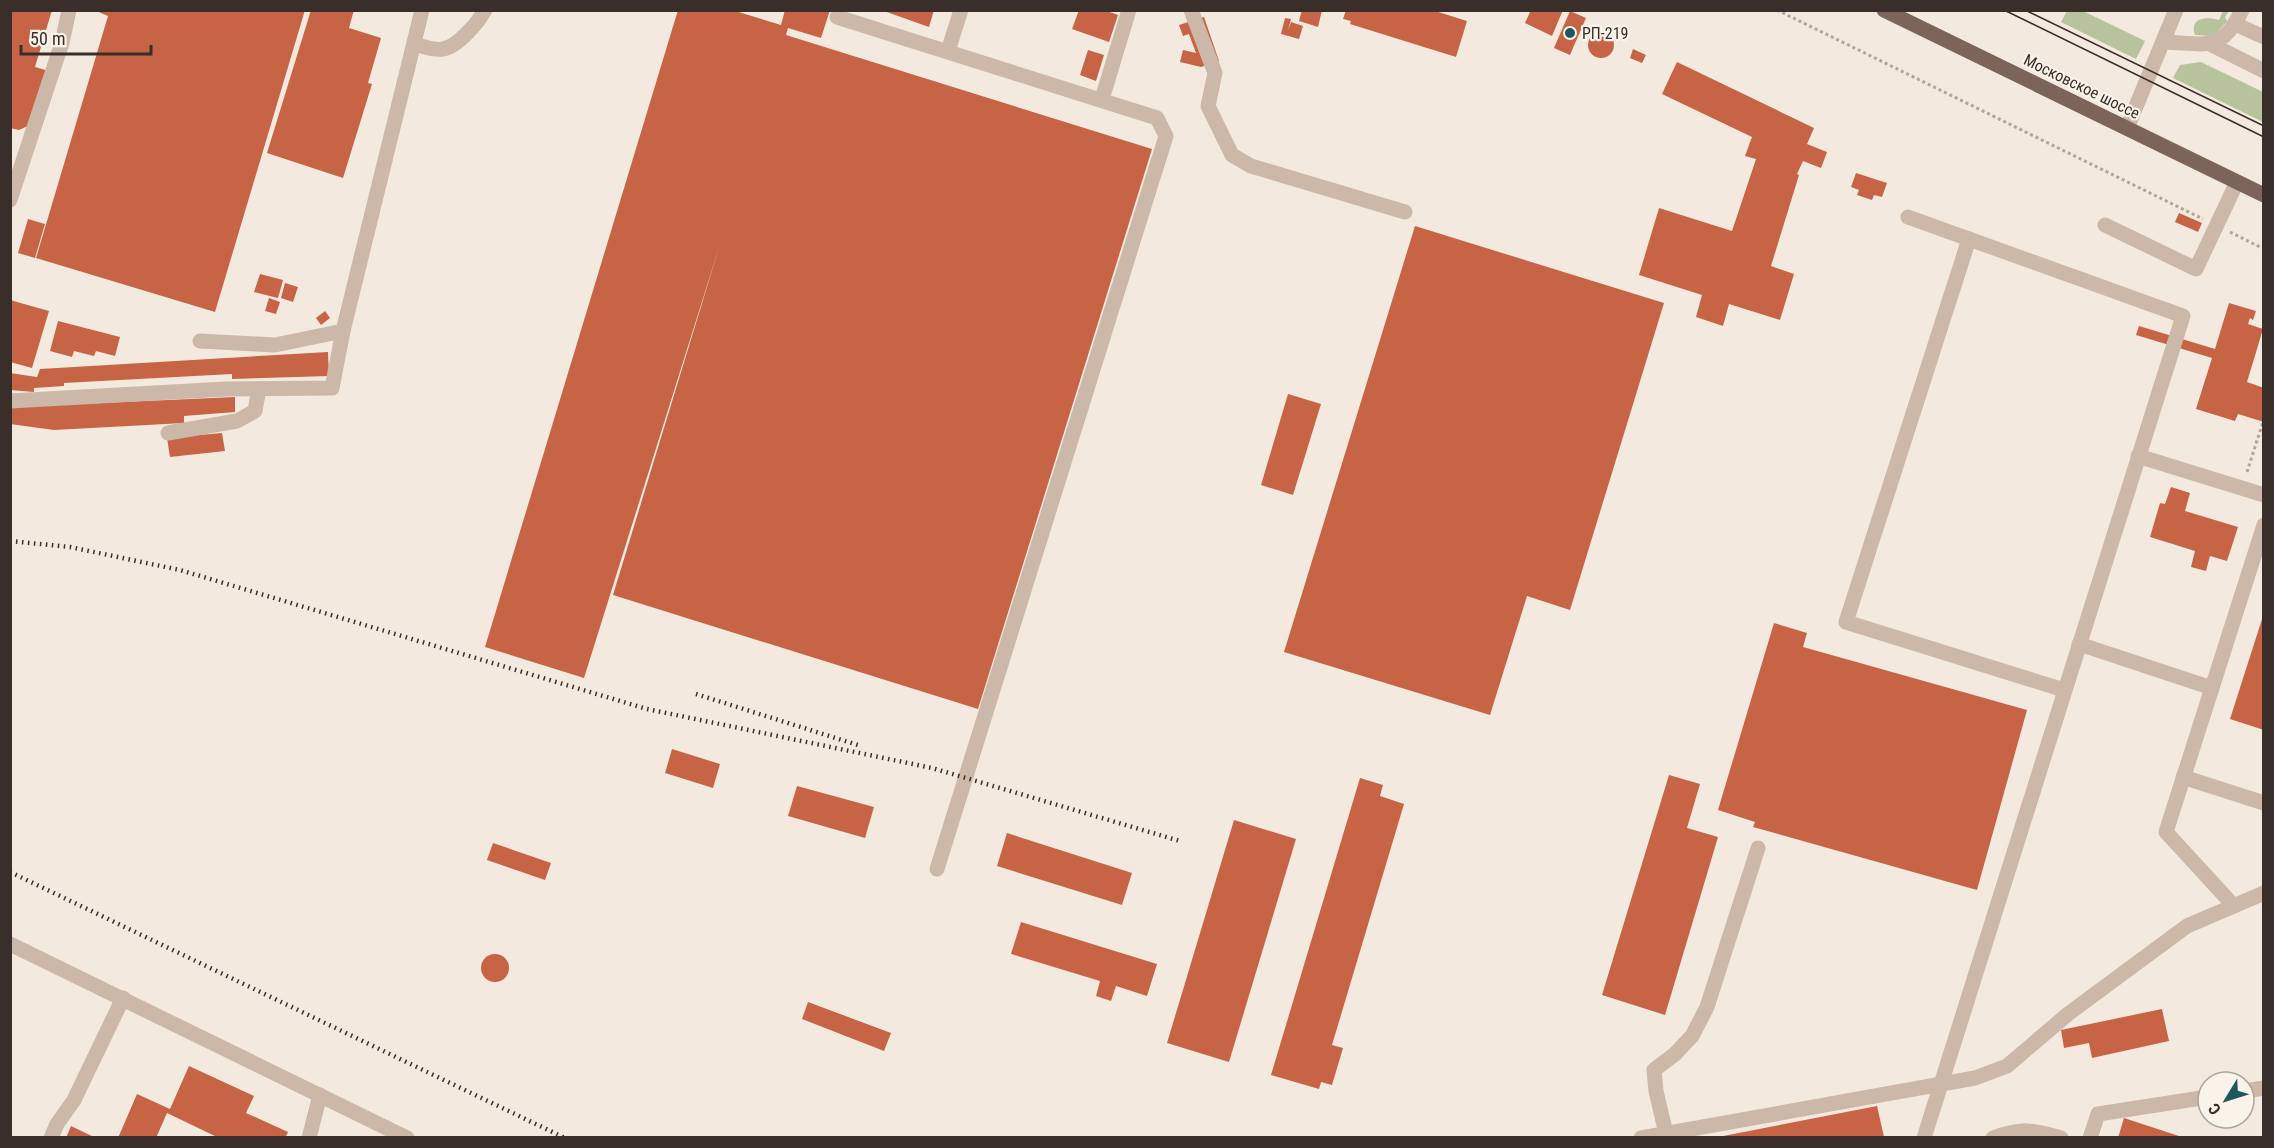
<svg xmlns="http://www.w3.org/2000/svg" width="2274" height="1148" viewBox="0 0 2274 1148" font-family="'Roboto Condensed',sans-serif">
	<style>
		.green { fill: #b7c39d }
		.building { fill: #c86446 }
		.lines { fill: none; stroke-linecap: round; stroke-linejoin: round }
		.path { stroke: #b8a293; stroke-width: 3; stroke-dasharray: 3 3; stroke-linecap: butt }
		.minor { stroke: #ccb8a9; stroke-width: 15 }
		.major { stroke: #7b645a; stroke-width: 15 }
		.tram { stroke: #392e29; stroke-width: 1.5 }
		.rail { stroke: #392e29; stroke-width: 4.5; stroke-dasharray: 1.5 4.5; stroke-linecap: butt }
		.poi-dot { fill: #1d595c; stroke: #faf3ea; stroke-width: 2 }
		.labels { text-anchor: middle; stroke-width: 4.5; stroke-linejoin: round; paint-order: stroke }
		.poi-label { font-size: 16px; fill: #392e29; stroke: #faf3ea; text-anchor: start }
		.street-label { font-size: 16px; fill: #392e29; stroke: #faf3ea }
	</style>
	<rect width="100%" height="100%" fill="#f3e9de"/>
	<!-- green -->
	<g class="green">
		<polygon points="2067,11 2083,11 2145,41 2136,59 2061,22"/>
		<path d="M2223,11h6l-4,6 2,4 -13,15 -19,-1c-6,-17 11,-19 24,-15z"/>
		<polygon points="2201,62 2263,92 2263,122 2173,78 2180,65"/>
	</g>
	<!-- building -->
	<g class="building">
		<polygon points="10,10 52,10 35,67 49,71 30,125 19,130 10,128"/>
		<polygon points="94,10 305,10 215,312 36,258 108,16"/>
		<polygon points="311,10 354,10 349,28 381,38 368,83 372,84 343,178 267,153"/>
		<polygon points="678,10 732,10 781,25 785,10 830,10 821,38 788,28 786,35 1152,149 978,709 613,595 721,241 584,678 485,647"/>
		<polygon points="881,10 934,10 929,27"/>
		<polygon points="1079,10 1104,10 1118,15 1109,42 1072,29"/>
		<polygon points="1302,10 1322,10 1318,27 1299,21"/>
		<polygon points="1346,10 1432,10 1467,21 1456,57 1350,24 1351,21 1343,19"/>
		<polygon points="1531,10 1563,10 1552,36 1525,23"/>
		<polygon points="1570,11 1586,18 1570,55 1554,48"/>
		<polygon points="1204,17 1219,61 1201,67 1180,62 1183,50 1196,53 1189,34 1183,36 1179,25"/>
		<polygon points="1285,18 1291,19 1288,30 1291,22 1303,26 1299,39 1281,34"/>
		<circle cx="1601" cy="45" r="13"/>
		<polygon points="1633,49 1646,55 1642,63 1630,58"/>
		<polygon points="1088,50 1104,55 1096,81 1080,75"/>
		<polygon points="1677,62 1814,128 1807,144 1827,152 1821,168 1803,161 1797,174 1799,175 1771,266 1794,274 1780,320 1729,304 1723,326 1696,317 1702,295 1639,275 1659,208 1732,231 1756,159 1745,156 1752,137 1662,94"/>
		<polygon points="1856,173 1887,183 1882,197 1874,195 1872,200 1857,195 1859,190 1851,187"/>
		<polygon points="2179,213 2202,223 2198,232 2175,222"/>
		<polygon points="28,219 45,224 35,258 18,253"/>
		<polygon points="1415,226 1664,303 1570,610 1527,596 1490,715 1284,652"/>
		<polygon points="260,274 283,280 278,298 254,292"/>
		<polygon points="285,283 298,287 293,302 281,298"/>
		<polygon points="269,298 280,302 276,314 265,311"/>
		<polygon points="10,300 49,311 32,368 10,362"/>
		<polygon points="2229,303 2256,311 2253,320 2250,318 2248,324 2263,329 2247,382 2264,388 2264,422 2238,414 2235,421 2196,409 2212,358 2136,335 2139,326 2215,349"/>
		<polygon points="325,311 330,318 321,325 316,318"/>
		<polygon points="58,321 120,337 115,356 96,351 94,356 74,351 72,357 50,351"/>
		<polygon points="328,352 329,376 232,379 232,374 64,383 64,386 34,388 34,392 10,390 10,373 37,377 40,369"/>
		<polygon points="1288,394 1321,404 1293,495 1261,485"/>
		<polygon points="235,397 235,412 184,416 184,423 54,430 10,424 10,407"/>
		<polygon points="222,433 225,451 170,457 167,438"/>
		<polygon points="2171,487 2190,493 2185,511 2238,527 2227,561 2210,556 2206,571 2191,567 2195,551 2150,537 2160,503 2165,504"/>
		<polygon points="2263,616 2264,616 2264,730 2230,719"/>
		<polygon points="1774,623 1807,633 1803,647 2027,710 1977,890 1753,827 1755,822 1718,810"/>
		<polygon points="672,749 720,764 713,788 665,773"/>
		<polygon points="1669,775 1700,784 1687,828 1718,837 1665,1015 1602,995"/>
		<polygon points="1360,778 1383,785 1380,796 1404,804 1332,1045 1343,1048 1332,1085 1321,1082 1319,1089 1271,1075"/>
		<polygon points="797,786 874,807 865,838 788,816"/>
		<polygon points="1234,820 1296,839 1229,1062 1167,1043"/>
		<polygon points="1007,833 1132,873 1122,905 997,866"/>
		<polygon points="493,843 551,863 545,880 487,860"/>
		<polygon points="1021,922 1157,964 1147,996 1116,986 1111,1001 1096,996 1100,981 1011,954"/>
		<circle cx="495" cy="968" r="14"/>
		<polygon points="808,1002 891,1033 884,1051 802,1019"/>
		<polygon points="2162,1009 2169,1041 2092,1058 2089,1043 2064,1048 2061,1030"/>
		<polygon points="189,1066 254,1096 246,1113 288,1132 285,1138 219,1138 167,1113 156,1138 118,1138 137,1094 170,1109"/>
		<polygon points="1877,1106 1884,1137 1723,1138 1723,1136"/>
		<polygon points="2124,1118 2182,1137 2182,1138 2118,1138"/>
		<polygon points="71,1126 96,1138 66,1138"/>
	</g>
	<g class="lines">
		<!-- path -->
		<g class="path">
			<polyline points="1777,10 2203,219"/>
			<polyline points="2230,232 2264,249"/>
			<polyline points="2247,472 2263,422"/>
		</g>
		<!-- minor -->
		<g class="minor">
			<polyline points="1191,10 1215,73 1208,106 1232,155 1251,166 1405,212"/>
			<polyline points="837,17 1157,118 1166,136 937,869"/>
			<polyline points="2235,24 2264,37"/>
			<path d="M2163,42c42,1 58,12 79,-32"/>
			<polyline points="2208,43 2264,71"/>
			<path d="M414,44c9,2 20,7 29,5 14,-2 35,-26 42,-39"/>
			<polyline points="948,51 961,10"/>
			<polyline points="1102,99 1129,10"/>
			<polyline points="2127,128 2176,10"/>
			<polyline points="10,200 62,43 69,10"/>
			<polyline points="1908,217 2183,316 1924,1138"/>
			<polyline points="2105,225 2196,269 2237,182"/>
			<polyline points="1969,239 1846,622 2064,690"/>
			<polyline points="200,341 275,345 343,331"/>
			<polyline points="10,401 226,389 332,388 343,331 422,10"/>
			<polyline points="168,433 237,421 255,411 259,389"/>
			<polyline points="2138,456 2264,495"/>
			<polyline points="2079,644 2212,688"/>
			<polyline points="2183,777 2264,803"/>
			<polyline points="2233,905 2166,832 2264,525"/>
			<polyline points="10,944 407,1138"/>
			<polyline points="2244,1091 2264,1088"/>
			<polyline points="51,1138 57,1124 74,1100 123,998"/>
			<polyline points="309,1138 320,1095"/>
			<polyline points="1641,1138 1975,1078 2007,1066 2068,1014 2187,926 2264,893"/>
			<polyline points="1667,1138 1656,1091 1654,1070 1675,1054 1692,1036 1707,1007 1758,848"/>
			<path d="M1993,1138c28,-10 39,-9 68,0"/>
			<polyline points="2090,1138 2098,1114 2208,1097"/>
		</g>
		<!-- major -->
		<polyline class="major" points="1884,10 2264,195"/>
		<!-- tram -->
		<g class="tram">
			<polyline points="2004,10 2264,137"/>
			<polyline points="2025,10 2264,126"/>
		</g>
		<!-- rail -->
		<g class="rail">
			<polyline points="10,541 70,547 180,570 647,709 932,768 1180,841"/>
			<polyline points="696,694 861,746"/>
			<polyline points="10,872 565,1138"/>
		</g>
	</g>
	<!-- markers -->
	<circle class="poi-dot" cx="1570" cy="33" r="6"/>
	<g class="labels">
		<!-- poi labels -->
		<g class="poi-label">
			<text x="1582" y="39">РП-219</text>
		</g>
		<!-- street labels -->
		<g class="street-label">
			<text transform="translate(2082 86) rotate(26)" y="6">Московское шоссе</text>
		</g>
	</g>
	<!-- border -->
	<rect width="2274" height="1148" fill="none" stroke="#392e29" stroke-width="24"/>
	<!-- north arrow -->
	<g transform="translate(2226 1100) rotate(232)"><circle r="28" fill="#faf3ea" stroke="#ada49d" stroke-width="1.5"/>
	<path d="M0-4.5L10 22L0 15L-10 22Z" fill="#1d595c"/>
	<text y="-9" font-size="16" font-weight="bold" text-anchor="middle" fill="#392e29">С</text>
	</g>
	<!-- scale -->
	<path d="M21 45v9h130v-9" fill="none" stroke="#392e29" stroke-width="3"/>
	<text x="30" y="45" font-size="18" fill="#392e29" stroke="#faf3ea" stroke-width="4.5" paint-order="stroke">50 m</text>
</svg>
